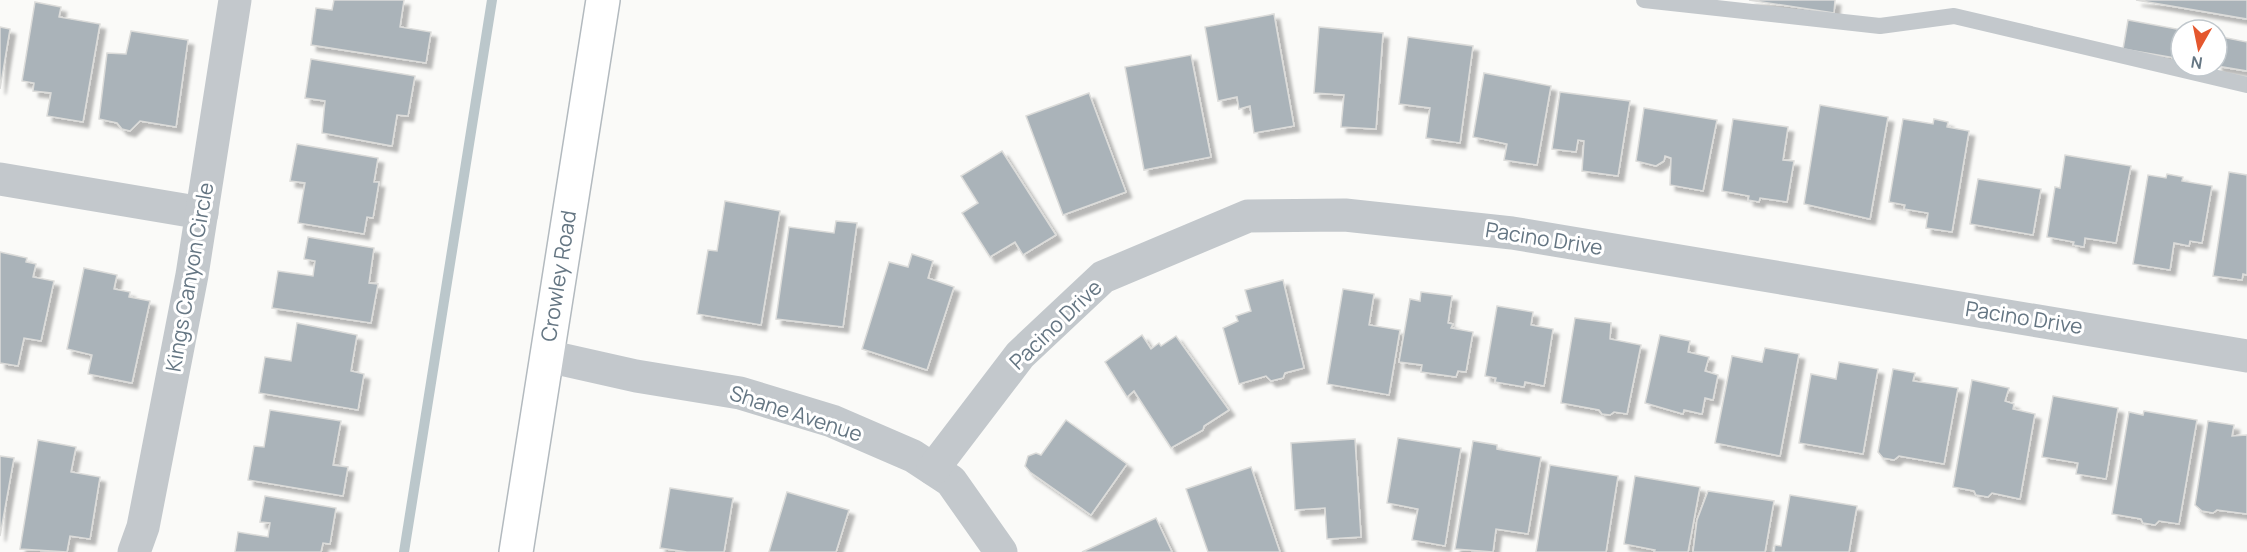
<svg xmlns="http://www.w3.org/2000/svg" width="2247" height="552" viewBox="0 0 2247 552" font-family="Manrope,sans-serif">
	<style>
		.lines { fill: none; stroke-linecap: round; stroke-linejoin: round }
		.stream { stroke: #bbc7cb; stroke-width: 10 }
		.building { fill: #aab3b9; stroke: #dcdcda; stroke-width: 1.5; filter: url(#shadow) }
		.secondary-casing { stroke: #b3babf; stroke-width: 36 }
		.lane { stroke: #c3c8cc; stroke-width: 16 }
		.street { stroke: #c3c8cc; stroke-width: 33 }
		.secondary { stroke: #fff; stroke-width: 33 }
		.labels { text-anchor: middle; stroke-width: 6; stroke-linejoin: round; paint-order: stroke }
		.street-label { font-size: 21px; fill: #657683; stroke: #fff }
	</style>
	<defs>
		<filter id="shadow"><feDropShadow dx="5.5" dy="5.5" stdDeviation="1.5" flood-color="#0004"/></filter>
	</defs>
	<rect width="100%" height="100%" fill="#fafaf8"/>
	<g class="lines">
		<!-- stream -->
		<polyline class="stream" points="404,552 492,0"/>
	</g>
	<!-- building -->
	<g class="building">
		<polygon points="334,0 404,0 400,27 431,32 426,63 311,45 316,8 332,10"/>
		<polygon points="1749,0 1835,0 1834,13"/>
		<polygon points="2136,0 2247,0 2247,19"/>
		<polygon points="35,2 61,7 59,17 100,24 83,122 47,116 51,93 33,91 34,83 22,81"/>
		<polygon points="1274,14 1294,126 1254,133 1250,106 1239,109 1237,97 1218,101 1205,27"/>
		<polygon points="2128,20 2182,30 2181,59 2123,49"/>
		<polygon points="0,27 10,29 0,89"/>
		<polygon points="1319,27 1383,33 1376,129 1341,127 1344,95 1314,93"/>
		<polygon points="131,31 188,40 176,127 140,121 130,131 122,129 117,123 99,119 107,53 126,54"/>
		<polygon points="2217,36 2247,42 2247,71 2217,66"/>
		<polygon points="1408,37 1473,46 1460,143 1426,138 1430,108 1399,104"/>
		<polygon points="1191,55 1211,157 1144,170 1125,67"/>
		<polygon points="311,59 415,76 408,116 397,115 392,146 322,133 325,101 305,98"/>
		<polygon points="1484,73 1551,86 1537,165 1504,160 1507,144 1473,137"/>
		<polygon points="1560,92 1630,101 1618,176 1582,171 1584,141 1578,140 1576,152 1552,149"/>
		<polygon points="1089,93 1126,192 1063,215 1026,116"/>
		<polygon points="1820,105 1888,117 1870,219 1804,204"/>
		<polygon points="1644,108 1717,120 1703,191 1670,185 1671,158 1665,156 1664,161 1656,166 1636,161"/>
		<polygon points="1733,119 1788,127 1783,160 1794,161 1787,202 1760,198 1759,202 1748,200 1749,196 1722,191"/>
		<polygon points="1903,119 1933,124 1934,119 1948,122 1947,127 1969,131 1952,232 1926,228 1928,213 1904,209 1905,205 1889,202"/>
		<polygon points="297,144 378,158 374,182 379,182 373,218 367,217 364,234 298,223 305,183 290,181"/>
		<polygon points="1002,151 1056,235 1023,255 1015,242 990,257 962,213 978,203 961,176"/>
		<polygon points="2065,155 2131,166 2116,243 2085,238 2084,247 2073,245 2074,242 2047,237 2055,187 2060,188"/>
		<polygon points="2229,172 2247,175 2247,275 2243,274 2242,280 2213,276"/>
		<polygon points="2167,174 2183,177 2182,181 2212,186 2202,243 2190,241 2189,246 2174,243 2170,270 2133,264 2148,175 2166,178"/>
		<polygon points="1978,179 2041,189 2033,235 1970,224"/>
		<polygon points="725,201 780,211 761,325 697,314 708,250 717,251"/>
		<polygon points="836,221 857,223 843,327 776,319 789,227 834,233"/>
		<polygon points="308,237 374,248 369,283 378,284 371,323 272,308 278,271 313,276 315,261 304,259"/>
		<polygon points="0,252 27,258 26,262 36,264 33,277 54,281 41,341 24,338 18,366 0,363"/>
		<polygon points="912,254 933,261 928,278 954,287 927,370 862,349 889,262 908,267"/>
		<polygon points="84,268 117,275 114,289 130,292 129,297 150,301 132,383 88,374 92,355 67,349"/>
		<polygon points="1283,280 1304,368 1285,373 1283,378 1271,381 1266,376 1239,384 1223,328 1238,321 1236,316 1251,311 1245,290"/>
		<polygon points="1343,289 1374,294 1369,325 1400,330 1389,395 1327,384"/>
		<polygon points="1421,292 1452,296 1448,323 1453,324 1451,328 1473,332 1466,372 1458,371 1456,377 1421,372 1422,365 1399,362 1410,299 1420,301"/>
		<polygon points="1497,306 1533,312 1531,325 1553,329 1544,386 1525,382 1524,387 1495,382 1496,378 1485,376"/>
		<polygon points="1575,318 1611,323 1610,339 1641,345 1627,414 1614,412 1610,415 1602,414 1599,410 1561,403"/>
		<polygon points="297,323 357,335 351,371 364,374 358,410 259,393 265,357 291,361"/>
		<polygon points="1142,335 1151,349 1159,343 1161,346 1176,336 1229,410 1204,426 1203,430 1171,448 1134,391 1127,397 1105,362"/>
		<polygon points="1660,335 1690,341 1688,352 1709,357 1705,371 1718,375 1713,400 1705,398 1702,414 1684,410 1683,414 1645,403"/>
		<polygon points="1765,348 1799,354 1780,456 1715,443 1732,356 1762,362"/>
		<polygon points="1839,362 1878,369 1863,454 1799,443 1811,374 1836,379"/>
		<polygon points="1893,369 1915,373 1913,381 1958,388 1944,464 1899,456 1894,460 1883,458 1878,452"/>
		<polygon points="1972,380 2009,388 2005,401 2014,404 2013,409 2035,414 2020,499 1992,493 1988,497 1976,495 1974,491 1953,487"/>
		<polygon points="2053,396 2118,408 2106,479 2076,474 2078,463 2042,457"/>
		<polygon points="270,410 341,421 333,465 348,467 343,496 248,480 254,446 264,447"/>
		<polygon points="2144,411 2197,420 2179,524 2159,521 2155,525 2143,523 2141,519 2112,514 2129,412 2143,415"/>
		<polygon points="1066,420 1127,464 1091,515 1030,472 1025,466 1028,456 1036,453 1041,455"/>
		<polygon points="2208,421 2234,425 2232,436 2247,435 2247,514 2217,510 2213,513 2202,511 2195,505"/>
		<polygon points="1398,438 1461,448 1445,546 1412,540 1418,509 1387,503"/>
		<polygon points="1355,439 1361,537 1327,539 1325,508 1295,510 1291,443"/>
		<polygon points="38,440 76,447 71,472 100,477 90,539 70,536 67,552 20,549"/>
		<polygon points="1473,441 1497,445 1497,449 1541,457 1528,534 1496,529 1493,552 1455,549"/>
		<polygon points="0,456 14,458 0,536"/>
		<polygon points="1550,465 1618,476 1606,552 1536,552"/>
		<polygon points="1251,467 1280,552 1208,552 1186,489"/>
		<polygon points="1635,476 1700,487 1688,552 1654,552 1655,550 1624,544"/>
		<polygon points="670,488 733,498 724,552 687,552 660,548"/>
		<polygon points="1708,491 1774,501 1765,552 1693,552 1697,520"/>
		<polygon points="787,492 849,510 836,552 769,552"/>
		<polygon points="1790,495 1857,506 1849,552 1774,552 1775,545 1781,546"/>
		<polygon points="265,496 336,508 330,544 323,543 321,552 235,552 238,532 268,537 270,523 260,522"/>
		<polygon points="1156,518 1172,552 1082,552"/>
	</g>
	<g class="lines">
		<defs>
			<polyline id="secondary" points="516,552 603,0"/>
		</defs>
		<!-- secondary casing -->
		<use href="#secondary" class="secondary-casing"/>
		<!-- lane -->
		<polyline class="lane" points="1644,0 1880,26 1954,16 2247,85"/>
		<!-- street -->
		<g class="street">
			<polyline points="0,179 202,213"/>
			<polyline points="547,356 636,376 740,393 832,421 913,456 951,481 1001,552"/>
			<polyline points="933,469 1020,355 1103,277 1248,216 1345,215 1512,233 2247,356"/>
			<polyline points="134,552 143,527 192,275 235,0"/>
		</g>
		<!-- secondary -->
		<use href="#secondary" class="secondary"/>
	</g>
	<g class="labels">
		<!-- street labels -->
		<g class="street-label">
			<text transform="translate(1544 239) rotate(9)" y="7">Pacino Drive</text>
			<text transform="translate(559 276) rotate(-81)" y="7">Crowley Road</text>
			<text transform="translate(190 277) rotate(-80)" y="7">Kings Canyon Circle</text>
			<text transform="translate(2024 318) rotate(9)" y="7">Pacino Drive</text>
			<text transform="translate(1056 325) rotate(-44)" y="7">Pacino Drive</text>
			<text transform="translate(796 414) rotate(18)" y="7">Shane Avenue</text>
		</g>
	</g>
	<!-- north arrow -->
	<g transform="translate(2199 48) rotate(189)"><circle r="28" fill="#ffffff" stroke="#c1c8cd" stroke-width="1.5"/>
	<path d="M0-4.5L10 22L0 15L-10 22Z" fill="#e4572e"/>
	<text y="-9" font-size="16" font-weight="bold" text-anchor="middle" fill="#657683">N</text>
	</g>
</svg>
